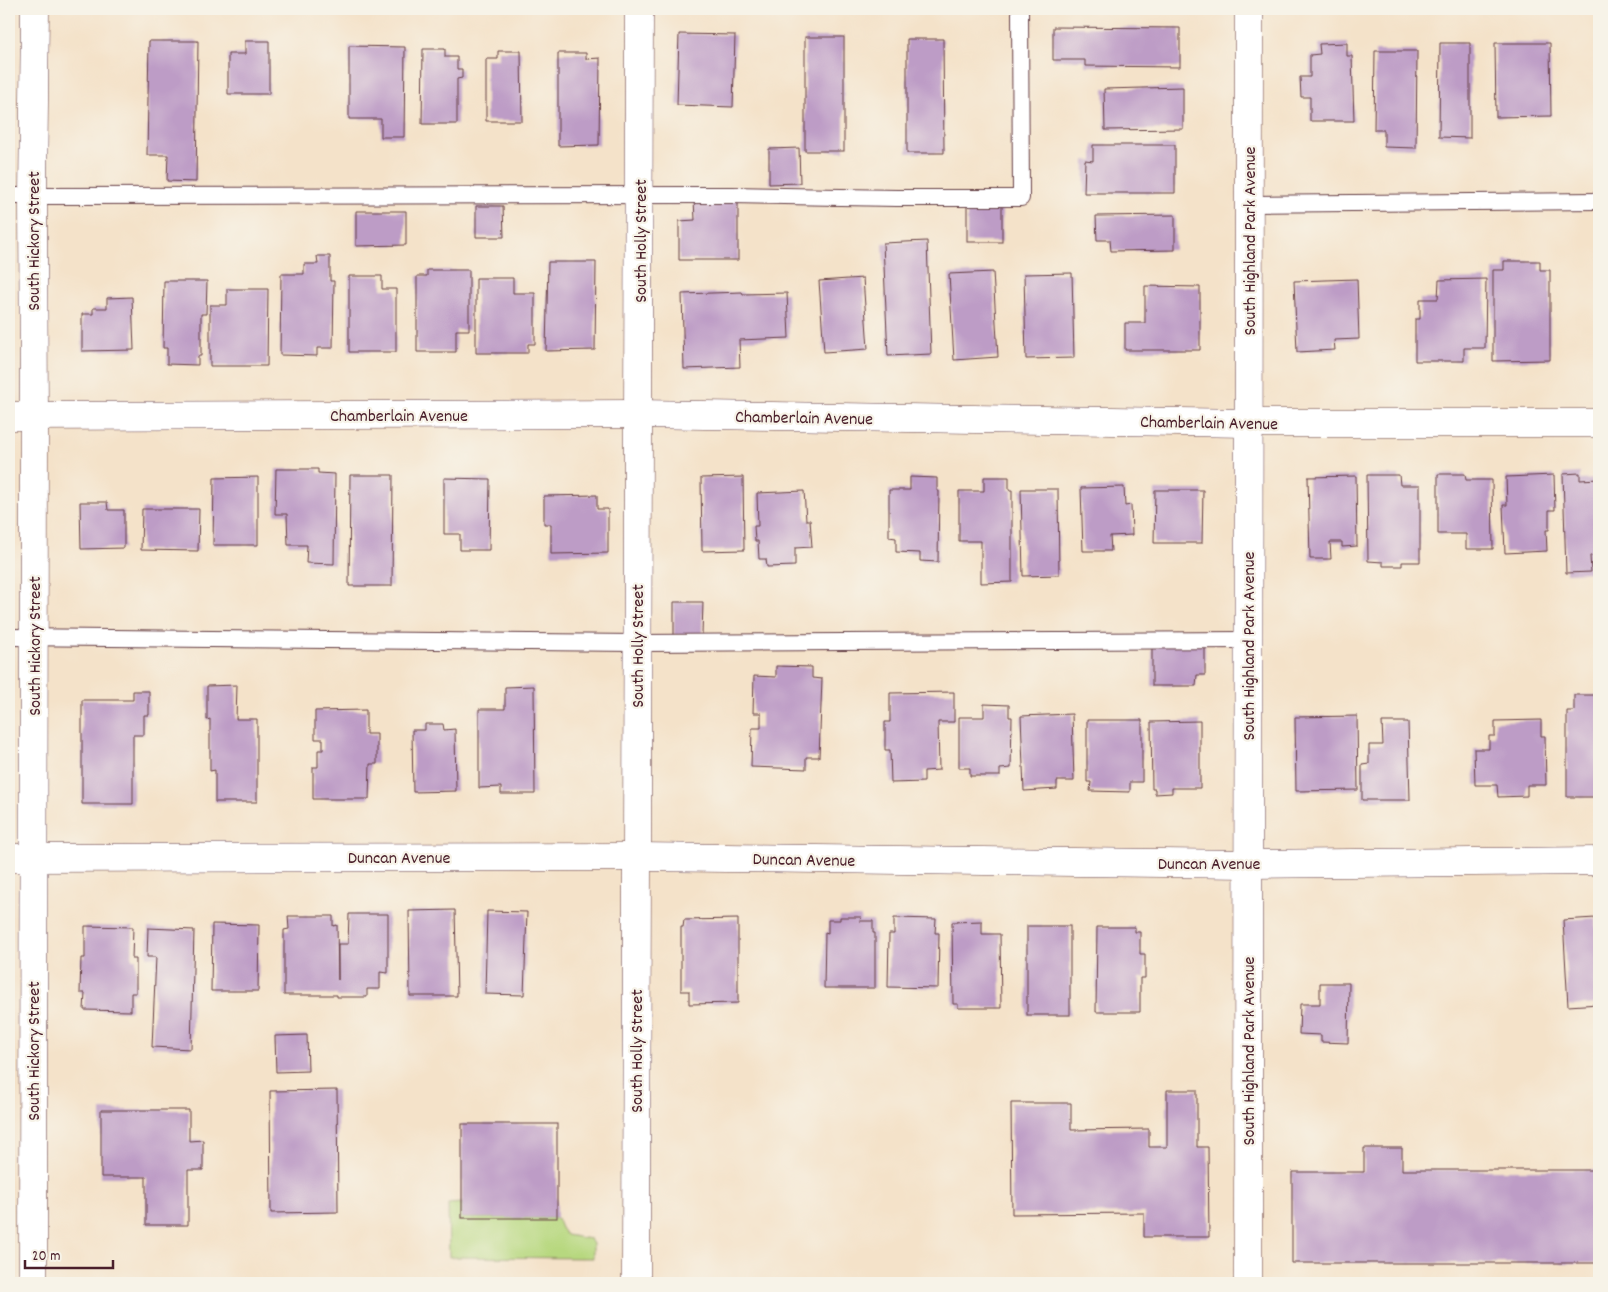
<svg xmlns="http://www.w3.org/2000/svg" width="1608" height="1292" viewBox="0 0 1608 1292" font-family="Dekko,sans-serif">
	<style>
		.green { fill: #b7d87f; stroke: #807c55 }
		.building { fill: #bd9cc6 }
		.lines { fill: none; stroke-linecap: round; stroke-linejoin: round }
		.service-casing { stroke: #643c43; stroke-width: 18 }
		.minor-casing { stroke: #643c43; stroke-width: 29 }
		.service { stroke: #fff; stroke-width: 16 }
		.minor { stroke: #fff; stroke-width: 28 }
		.labels { text-anchor: middle; stroke-width: 4.5; stroke-linejoin: round; paint-order: stroke }
		.street-label { font-size: 18px; fill: #4a1f2b; stroke: #f7f3e8 }
	</style>
	<rect width="100%" height="100%" fill="#f7f3e8"/>
	<filter id="ink" filterUnits="userSpaceOnUse"><feTurbulence type="fractalNoise" baseFrequency=".02" numOctaves="2"/><feDisplacementMap in="SourceGraphic" scale="10" xChannelSelector="R" yChannelSelector="G"/><feConvolveMatrix kernelMatrix="1 2 1 2 8 2 1 2 1" color-interpolation-filters="sRGB"/></filter>
	<filter id="wash" filterUnits="userSpaceOnUse"><feTurbulence type="fractalNoise" baseFrequency=".0096" numOctaves="4" result="noise"/><feDisplacementMap in="SourceGraphic" scale="20" xChannelSelector="R" yChannelSelector="G"/><feGaussianBlur stdDeviation="1.12" result="paint"/><feColorMatrix in="noise" values="0 0 0 0 0 0 0 0 0 0 0 0 0 0 0 0 0 1.4 0 .05"/><feComposite in="paint" operator="in"/></filter>
	<g filter="url(#wash)">
		<rect width="100%" height="100%" fill="#f4e2c9"/>
		<!-- green -->
		<polygon class="green" points="462,1203 462,1218 557,1218 561,1228 566,1235 590,1239 593,1244 593,1258 449,1257 448,1204"/>
		<g id="blocks">
			<!-- building -->
			<g class="building">
				<polygon points="1053,27 1180,28 1180,67 1085,66 1085,60 1053,60"/>
				<polygon points="679,34 735,35 733,107 677,105"/>
				<rect x="805" y="37" width="39" height="114"/>
				<polygon points="907,39 943,39 944,153 907,153"/>
				<polygon points="149,41 198,41 196,182 167,181 168,155 147,155"/>
				<polygon points="245,41 269,41 269,94 228,94 228,54 245,54"/>
				<polygon points="1347,43 1347,56 1352,56 1354,121 1310,121 1310,97 1301,97 1300,77 1310,77 1310,55 1320,54 1319,44"/>
				<polygon points="1440,43 1470,43 1470,138 1439,137"/>
				<polygon points="1495,43 1550,43 1551,116 1496,117"/>
				<polygon points="349,46 405,47 404,137 381,137 381,119 349,119"/>
				<polygon points="423,49 445,49 445,57 457,57 457,69 462,69 462,78 457,79 457,124 422,124"/>
				<polygon points="498,51 521,51 522,121 486,121 486,59 498,59"/>
				<polygon points="1375,51 1417,51 1416,148 1384,147 1384,130 1374,130"/>
				<polygon points="558,53 586,53 586,59 600,58 599,145 558,146"/>
				<polygon points="1183,87 1183,129 1105,130 1104,89"/>
				<polygon points="1093,145 1175,145 1175,193 1084,193 1085,160 1093,161"/>
				<polygon points="799,148 800,183 769,184 769,149"/>
				<polygon points="694,199 738,199 738,260 679,260 679,221 695,220"/>
				<rect x="967" y="201" width="35" height="41"/>
				<polygon points="476,206 503,206 504,237 476,237"/>
				<polygon points="356,211 406,211 406,245 356,246"/>
				<polygon points="1175,215 1175,250 1111,251 1110,240 1097,240 1096,216"/>
				<polygon points="927,241 931,354 888,356 883,243"/>
				<polygon points="317,256 330,256 330,281 334,281 333,348 317,348 317,356 280,355 281,274 304,274 304,264 318,264"/>
				<polygon points="1504,261 1540,261 1540,270 1550,270 1550,360 1493,361 1493,270 1504,270"/>
				<polygon points="548,262 596,262 595,350 546,351"/>
				<polygon points="427,270 469,270 469,330 456,330 456,352 417,352 417,276 427,276"/>
				<polygon points="993,272 998,357 954,360 949,274"/>
				<polygon points="1072,273 1074,358 1026,359 1024,274"/>
				<polygon points="349,276 382,276 382,289 396,289 396,352 349,352"/>
				<polygon points="476,278 513,278 513,293 535,293 535,344 528,344 528,353 476,353"/>
				<polygon points="863,278 868,349 824,352 819,281"/>
				<polygon points="1357,279 1359,339 1334,340 1335,350 1297,352 1294,281"/>
				<polygon points="1486,279 1485,348 1464,348 1464,361 1415,361 1415,319 1420,319 1420,299 1438,299 1439,280"/>
				<polygon points="164,281 207,281 206,314 201,314 201,356 198,356 198,365 167,364 167,348 163,348"/>
				<polygon points="1145,286 1200,287 1200,350 1125,350 1125,323 1145,323"/>
				<polygon points="227,289 268,289 267,366 210,366 210,305 227,305"/>
				<polygon points="742,292 743,294 787,293 789,338 739,340 740,367 684,369 682,294"/>
				<polygon points="132,297 134,350 82,351 82,314 93,314 93,308 107,308 107,298"/>
				<polygon points="276,469 318,469 318,473 335,474 334,564 306,563 307,545 288,545 287,514 275,514"/>
				<polygon points="1580,473 1580,480 1599,479 1599,555 1590,556 1591,572 1566,573 1563,474"/>
				<polygon points="1438,474 1465,474 1466,480 1492,480 1493,549 1466,549 1466,534 1438,534"/>
				<polygon points="350,475 393,475 392,586 349,586"/>
				<polygon points="1367,475 1399,475 1400,485 1420,485 1420,562 1402,562 1402,566 1383,566 1383,562 1368,561"/>
				<polygon points="1554,475 1555,510 1549,510 1549,530 1546,530 1547,551 1505,553 1503,505 1507,505 1506,477"/>
				<polygon points="1356,476 1357,546 1342,547 1342,542 1330,542 1331,559 1310,559 1308,477"/>
				<polygon points="258,477 258,545 213,545 214,478"/>
				<polygon points="743,477 744,550 702,551 701,478"/>
				<polygon points="910,477 937,478 937,491 939,491 938,562 920,561 920,553 896,552 896,538 889,537 889,490 910,490"/>
				<polygon points="984,477 1009,477 1009,490 1012,490 1012,582 981,583 981,541 959,541 959,491 984,491"/>
				<polygon points="444,478 490,479 489,550 460,550 460,534 444,534"/>
				<polygon points="1124,487 1125,506 1131,505 1132,535 1110,536 1111,551 1083,551 1081,488"/>
				<polygon points="1021,489 1058,489 1059,575 1023,576"/>
				<polygon points="1155,490 1203,490 1202,543 1154,543"/>
				<polygon points="804,491 806,520 810,520 812,547 795,548 795,566 767,567 766,559 759,559 758,541 755,541 754,526 758,526 757,493"/>
				<polygon points="597,495 597,509 608,509 608,553 551,554 551,524 544,524 544,496"/>
				<polygon points="80,502 107,502 108,510 124,510 124,548 81,549"/>
				<polygon points="142,509 199,509 198,551 141,550"/>
				<polygon points="674,602 703,602 702,635 674,635"/>
				<polygon points="1152,644 1205,644 1205,675 1197,675 1196,686 1152,686"/>
				<polygon points="776,666 812,667 812,678 822,679 819,757 806,757 806,769 751,767 752,728 761,728 761,713 753,713 754,676 776,677"/>
				<polygon points="237,685 236,719 257,719 257,802 215,802 215,770 210,771 210,719 207,720 207,686"/>
				<polygon points="534,686 535,794 501,794 501,787 479,788 479,709 505,709 505,687"/>
				<polygon points="133,691 149,691 149,715 144,715 144,735 133,735 133,804 82,804 82,700 133,700"/>
				<polygon points="954,692 954,722 938,722 939,770 924,771 924,782 891,783 890,750 885,750 885,722 890,722 890,693"/>
				<polygon points="1574,695 1599,695 1599,797 1567,797 1567,711 1574,711"/>
				<polygon points="984,704 1009,705 1009,717 1012,717 1011,768 1000,769 1000,776 970,776 970,768 959,768 959,717 984,717"/>
				<polygon points="366,710 366,734 377,734 377,764 370,764 369,799 313,799 313,767 318,767 318,750 323,750 323,739 315,739 315,711"/>
				<polygon points="1072,714 1074,781 1057,781 1057,789 1024,791 1021,716"/>
				<polygon points="1357,716 1358,790 1296,791 1295,717"/>
				<polygon points="1087,720 1142,720 1142,782 1130,782 1130,792 1090,791 1091,782 1087,782"/>
				<polygon points="1541,720 1541,736 1545,736 1546,785 1527,785 1527,796 1498,797 1497,785 1475,785 1474,749 1489,749 1489,736 1495,736 1495,721"/>
				<polygon points="1200,721 1200,788 1172,788 1172,793 1155,794 1155,789 1152,789 1151,722"/>
				<polygon points="1382,722 1408,722 1410,800 1362,800 1362,765 1369,764 1369,745 1383,745"/>
				<polygon points="425,724 443,724 444,730 455,729 456,791 413,792 412,730 425,730"/>
				<polygon points="455,910 457,996 410,996 409,911"/>
				<polygon points="487,911 527,912 524,995 485,994"/>
				<polygon points="349,914 388,914 388,973 380,972 380,989 367,989 367,997 337,997 337,995 284,995 284,930 289,929 288,916 333,916 333,926 337,925 338,980 338,944 348,944"/>
				<polygon points="840,917 861,917 860,921 873,921 873,933 875,933 875,988 824,988 825,932 828,933 828,920 840,920"/>
				<polygon points="894,918 936,919 935,933 939,933 938,988 888,987 889,934 894,934"/>
				<polygon points="1595,918 1596,928 1599,928 1599,1004 1568,1006 1563,920"/>
				<polygon points="738,919 738,1003 689,1004 689,991 681,991 681,927 683,927 684,920"/>
				<polygon points="982,921 982,934 1000,934 1001,1008 958,1008 958,1004 953,1004 952,922"/>
				<polygon points="212,924 259,925 258,991 211,991"/>
				<polygon points="85,926 133,927 132,959 136,959 136,993 131,993 131,1011 84,1010 85,993 80,993 81,958 85,958"/>
				<rect x="1027" y="926" width="43" height="89"/>
				<polygon points="1097,927 1135,927 1135,932 1140,932 1140,954 1145,954 1145,978 1140,978 1140,1012 1096,1012"/>
				<polygon points="148,928 194,930 191,1049 152,1047 156,957 147,957"/>
				<polygon points="1320,983 1349,983 1348,1043 1321,1042 1321,1035 1299,1034 1300,1004 1320,1004"/>
				<polygon points="307,1035 308,1071 276,1072 275,1036"/>
				<polygon points="337,1090 338,1212 271,1213 270,1091"/>
				<polygon points="1167,1090 1197,1090 1197,1147 1208,1147 1209,1237 1144,1237 1144,1213 1012,1214 1011,1103 1071,1103 1071,1130 1149,1129 1149,1147 1167,1147"/>
				<polygon points="101,1110 189,1110 189,1141 203,1140 203,1170 188,1170 188,1225 146,1225 146,1177 101,1177"/>
				<rect x="462" y="1124" width="95" height="94"/>
				<polygon points="1364,1148 1402,1148 1402,1170 1599,1170 1599,1263 1292,1263 1292,1172 1364,1172"/>
			</g>
		</g>
	</g>
	<g filter="url(#ink)">
		<use href="#blocks" fill-opacity="0" stroke="#643c43" stroke-width="1"/>
		<g class="lines">
			<defs>
				<g id="service">
					<polyline points="9,196 732,195 897,198 1021,198 1020,9"/>
					<polyline points="1249,204 1599,201"/>
					<polyline points="9,637 637,643 1248,640"/>
				</g>
				<g id="minor">
					<polyline points="9,416 638,414 1249,423 1599,423"/>
					<polyline points="9,858 637,857 1248,864 1599,861"/>
					<polyline points="33,1283 34,417 33,196 35,9"/>
					<polyline points="636,1283 639,9"/>
					<polyline points="1248,1283 1249,9"/>
				</g>
			</defs>
			<!-- service casing -->
			<use href="#service" class="service-casing"/>
			<!-- minor casing -->
			<use href="#minor" class="minor-casing"/>
			<!-- service -->
			<use href="#service" class="service"/>
			<!-- minor -->
			<use href="#minor" class="minor"/>
		</g>
	</g>
	<g class="labels">
		<!-- street labels -->
		<g class="street-label">
			<text transform="translate(33 241) rotate(-90)" y="6">South Hickory Street</text>
			<text transform="translate(640 241) rotate(-90)" y="6">South Holly Street</text>
			<text transform="translate(1249 241) rotate(-90)" y="6">South Highland Park Avenue</text>
			<text x="399" y="421">Chamberlain Avenue</text>
			<text transform="translate(804 417) rotate(1)" y="6">Chamberlain Avenue</text>
			<text transform="translate(1209 422) rotate(1)" y="6">Chamberlain Avenue</text>
			<text transform="translate(34 646) rotate(-90)" y="6">South Hickory Street</text>
			<text transform="translate(637 646) rotate(-90)" y="6">South Holly Street</text>
			<text transform="translate(1248 646) rotate(-90)" y="6">South Highland Park Avenue</text>
			<text x="399" y="863">Duncan Avenue</text>
			<text transform="translate(804 859) rotate(1)" y="6">Duncan Avenue</text>
			<text x="1209" y="869">Duncan Avenue</text>
			<text transform="translate(33 1051) rotate(-90)" y="6">South Hickory Street</text>
			<text transform="translate(636 1051) rotate(-90)" y="6">South Holly Street</text>
			<text transform="translate(1248 1051) rotate(-90)" y="6">South Highland Park Avenue</text>
		</g>
	</g>
	<!-- margin -->
	<rect width="1608" height="1292" fill="none" stroke="#f7f3e8" stroke-width="30"/>
	<!-- scale -->
	<path d="M25 1260v8h88v-8" fill="none" stroke="#4a1f2b" stroke-width="2.5"/>
	<text x="32" y="1260" font-size="15" fill="#4a1f2b" stroke="#f7f3e8" stroke-width="4" paint-order="stroke">20 m</text>
</svg>
